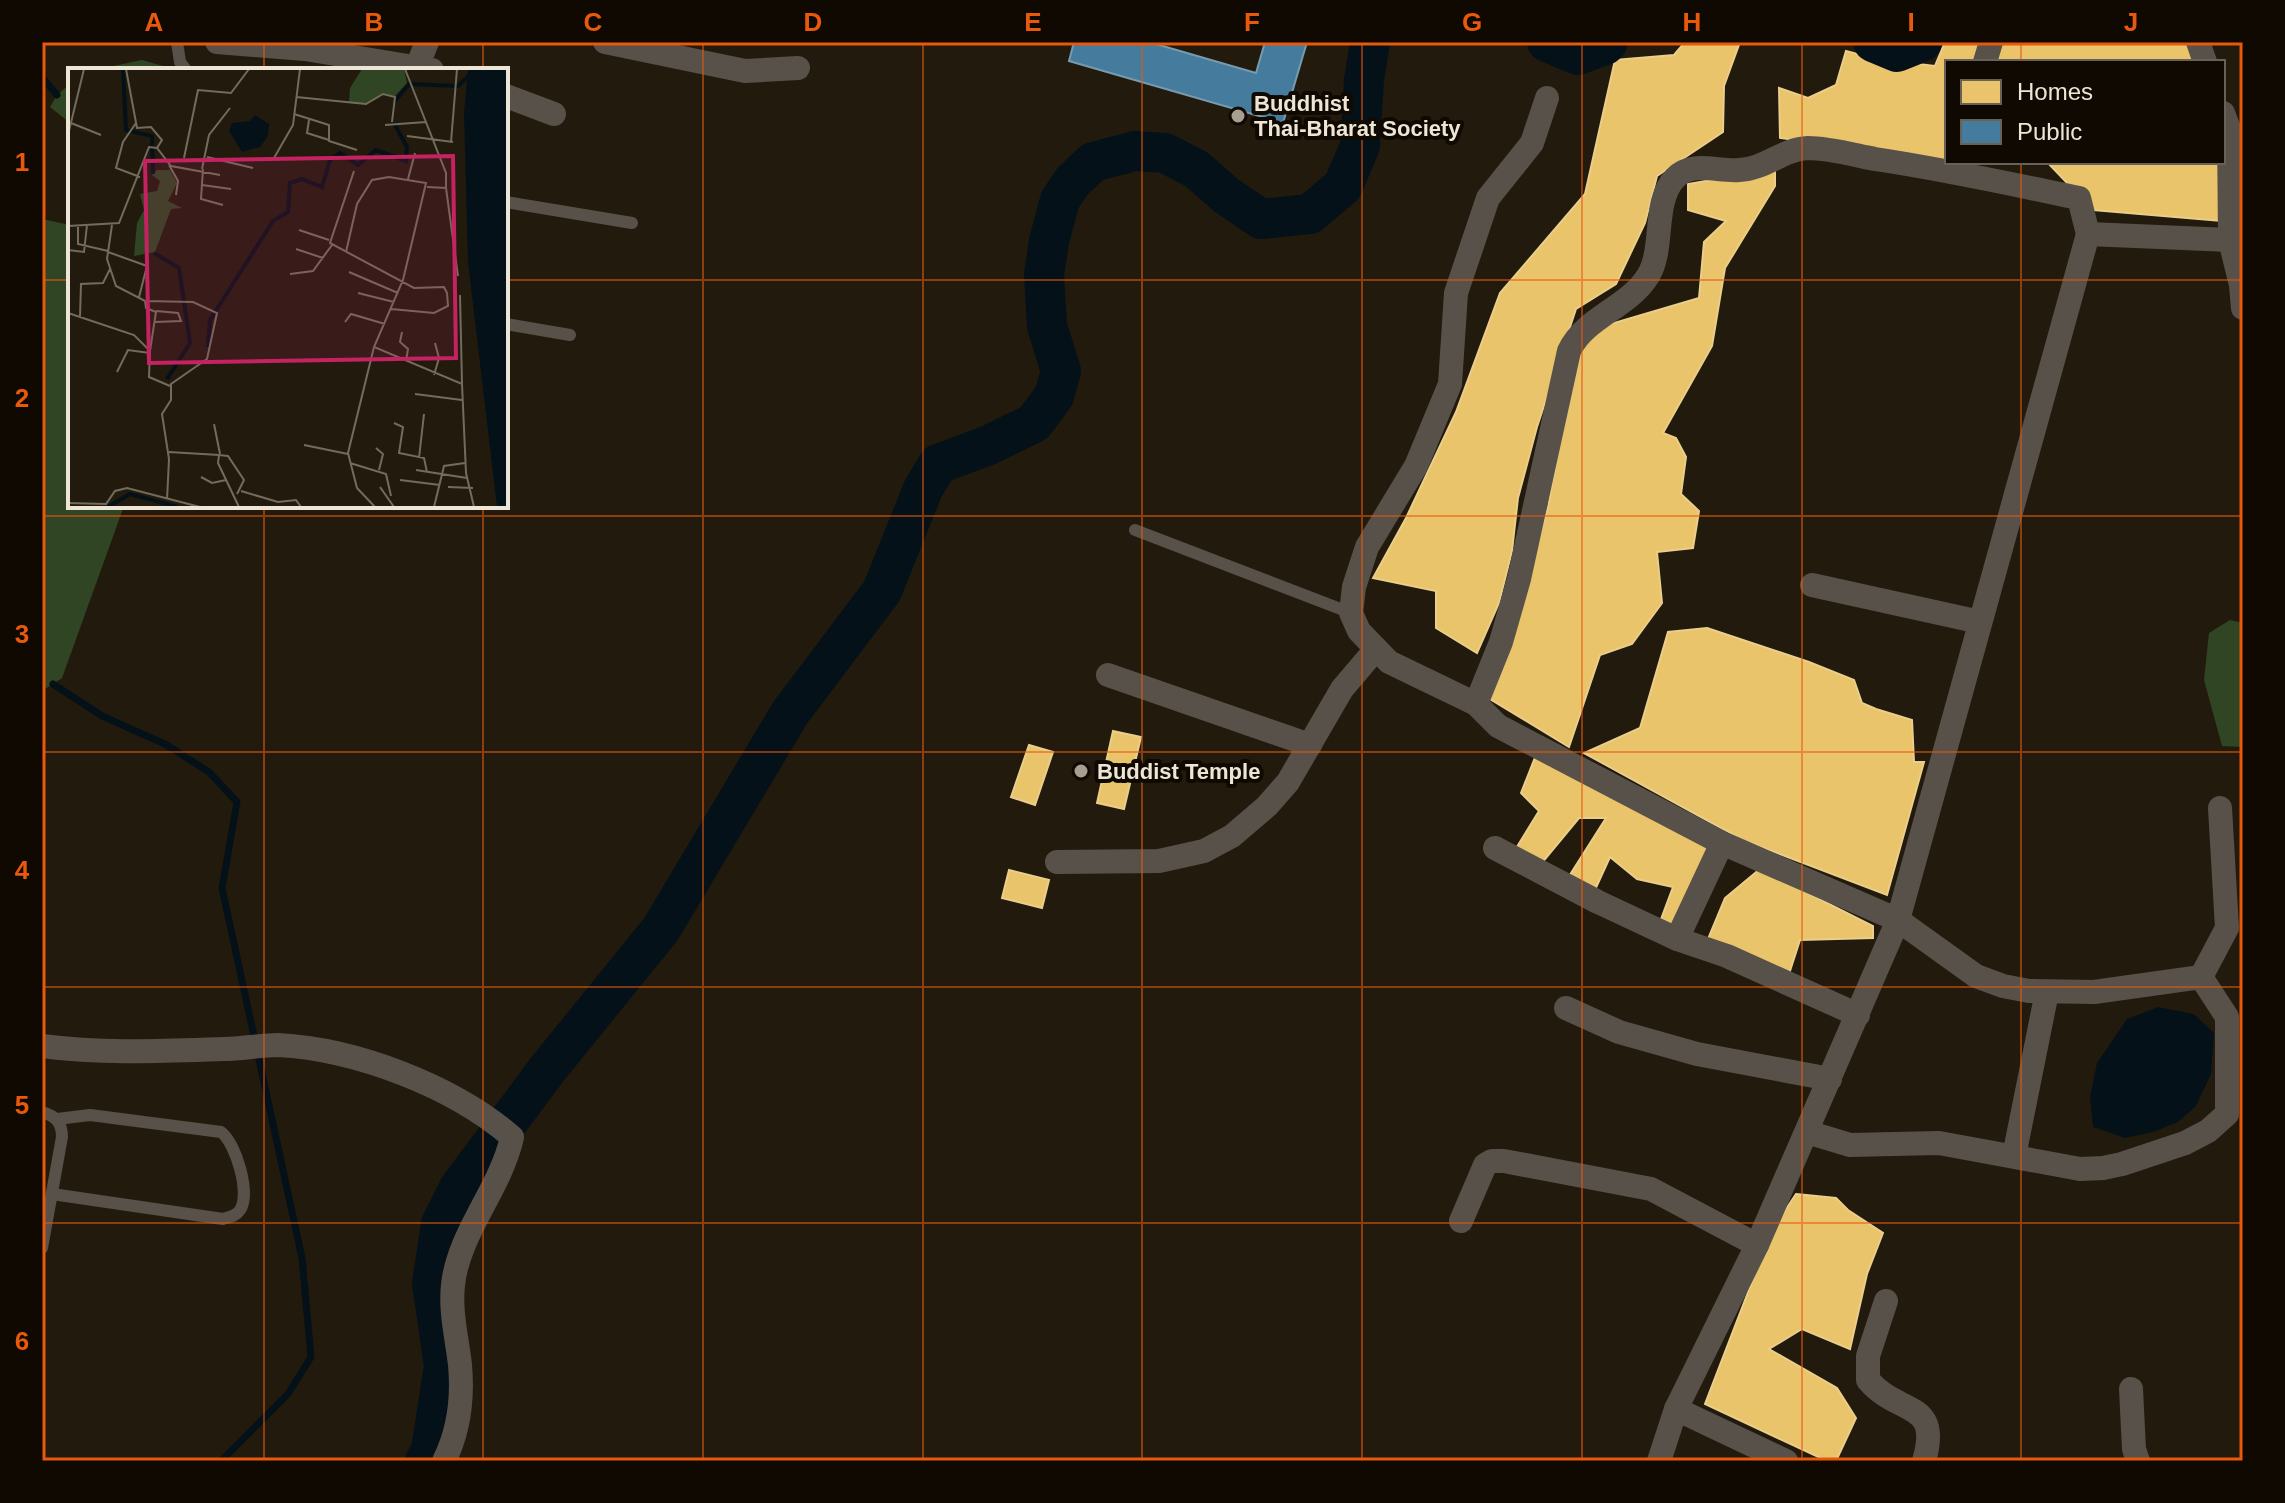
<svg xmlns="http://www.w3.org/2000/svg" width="2285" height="1503" viewBox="0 0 2285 1503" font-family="Helvetica,sans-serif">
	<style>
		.green { fill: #304523 }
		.water { fill: #051119 }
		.homes { fill: #e9c46a; stroke: #eace8a; stroke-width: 2 }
		.public { fill: #457b9d; stroke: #779bae; stroke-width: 2 }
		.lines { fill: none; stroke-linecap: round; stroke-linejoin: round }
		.stream { stroke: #051119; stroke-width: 7 }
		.river { stroke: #051119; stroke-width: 40 }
		.service { stroke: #58514a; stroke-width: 12 }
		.minor { stroke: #58514a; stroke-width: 24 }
		.grid { fill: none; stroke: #e8590c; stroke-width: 2; stroke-opacity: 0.55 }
		.poi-dot { fill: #a69e8f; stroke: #0f0902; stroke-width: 3 }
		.labels { text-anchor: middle; stroke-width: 8; stroke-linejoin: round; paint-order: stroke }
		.poi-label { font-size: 22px; font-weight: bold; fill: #ede5d5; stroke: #0f0902; text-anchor: start }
		.inset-river { fill: none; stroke: #051119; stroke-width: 4 }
		.inset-road { fill: none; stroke: #736c5d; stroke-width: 2 }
		.view { fill: #c42261; fill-opacity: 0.15; stroke: #c42261; stroke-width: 4 }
		.inset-edge { fill: none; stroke: #ede5d5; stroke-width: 4 }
		.neatline { fill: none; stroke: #e8590c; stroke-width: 3 }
		.grid-label { font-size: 26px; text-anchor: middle; font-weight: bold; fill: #e8590c }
	</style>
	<rect width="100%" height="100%" fill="#221b0d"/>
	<!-- green -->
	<g class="green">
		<polygon points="142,60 177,70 94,70"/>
		<polygon points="70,84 70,123 50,107 57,95"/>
		<polygon points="42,219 70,225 70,506 124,506 62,678 42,691"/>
		<polygon points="2230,620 2243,623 2243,747 2222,746 2204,680 2209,633"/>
	</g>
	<!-- water -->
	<polygon class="water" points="2158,1007 2194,1014 2214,1033 2211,1074 2196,1106 2178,1122 2153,1132 2125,1138 2093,1127 2090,1097 2097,1063 2127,1019"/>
	<!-- homes -->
	<g class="homes">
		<polygon points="1685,42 1740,42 1724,86 1723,132 1657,176 1645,223 1616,284 1576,309 1537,427 1518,498 1512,551 1499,603 1477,653 1436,628 1436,591 1373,578 1406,518 1456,412 1500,293 1585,194 1615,60 1674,55"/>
		<polygon points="1945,42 1982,42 1977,62 1947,62 1947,152 1944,161 1780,138 1779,88 1808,98 1836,85 1846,51 1876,59 1935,66"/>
		<polygon points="2000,42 2188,42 2196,62 1993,62"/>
		<polygon points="2047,162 2222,162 2221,221 2093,210"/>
		<polygon points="1775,169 1775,186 1725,268 1712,346 1663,433 1676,438 1686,457 1681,494 1699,511 1693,548 1657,552 1662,603 1632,644 1600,655 1569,747 1485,696 1522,599 1548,507 1577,348 1590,330 1699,298 1704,242 1726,221 1688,210 1688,184"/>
		<polygon points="1707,628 1809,662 1854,680 1862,703 1876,709 1912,720 1914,762 1924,762 1887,895 1743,840 1584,753 1640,728 1668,632"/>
		<polygon points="1113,731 1141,737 1124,809 1097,803"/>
		<polygon points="1029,745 1053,752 1035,805 1011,797"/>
		<polygon points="1536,755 1709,848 1674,927 1660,922 1673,887 1637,879 1610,857 1594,892 1568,878 1606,818 1579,818 1541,864 1515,850 1539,811 1521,793"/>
		<polygon points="1760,869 1873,926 1873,938 1800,940 1788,977 1708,939 1725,898"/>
		<polygon points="1009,870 1049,880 1042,908 1002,898"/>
		<polygon points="1796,1194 1836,1198 1848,1210 1883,1233 1867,1274 1850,1349 1802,1329 1769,1349 1837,1388 1856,1418 1836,1461 1827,1461 1705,1404 1772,1230"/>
	</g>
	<!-- public -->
	<polygon class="public" points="1074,42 1149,42 1256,73 1265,42 1307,42 1283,123 1069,61"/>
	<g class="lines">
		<!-- stream -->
		<g class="stream">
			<polyline points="42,77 57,95"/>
			<polyline points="53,684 102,716 165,744 209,772 237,802 222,888 302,1258 311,1357 288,1394 221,1461"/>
		</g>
		<!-- river -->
		<g class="river">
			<polyline points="1547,42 1578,55 1605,45 1608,42"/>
			<polyline points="1873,42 1897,52 1922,42"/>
			<polyline points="425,1461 431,1450 444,1366 432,1283 441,1224 459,1188 546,1071 661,929 790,713 882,591 923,489 938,464 989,445 1034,423 1054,396 1061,371 1047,326 1044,275 1049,241 1060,200 1072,182 1093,162 1135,151 1165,153 1196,169 1227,196 1261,219 1310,214 1343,186 1360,146 1364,80 1370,42"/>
		</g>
		<!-- service -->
		<g class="service">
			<polyline points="177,42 180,62 186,70"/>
			<polyline points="506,202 632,223"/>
			<polyline points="506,324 570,335"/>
			<polyline points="1135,530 1351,613"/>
			<path d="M42,1112c14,4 20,11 20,25l-20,111"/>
			<path d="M52,1194l171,25c7,-2 13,-3 17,-9 11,-16 -4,-67 -19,-78l-131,-17 -33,4"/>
		</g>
		<!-- minor -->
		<g class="minor">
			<polyline points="217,42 305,49 432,70"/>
			<polyline points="605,42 745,71 798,68"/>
			<polyline points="2198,42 2205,62"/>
			<polyline points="1985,62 1991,42"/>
			<polyline points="417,67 427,42"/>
			<polyline points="506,96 554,114"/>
			<polyline points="1547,98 1532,143 1488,198 1456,293 1450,384 1416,466 1367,547 1354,587 1351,613 1359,631 1389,662 1476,704 1498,726 1722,843 1898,920 1976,976 2003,986 2029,991 2094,992 2201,977 2227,1017 2227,1114 2208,1131 2185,1143 2122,1164 2103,1168 2080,1169 1939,1143 1850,1145 1807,1132"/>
			<polyline points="2088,234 2230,240 2229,129 2223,113"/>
			<polyline points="2230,240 2241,285 2243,308"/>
			<polyline points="1812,585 1980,622"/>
			<polyline points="1108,675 1310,745"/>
			<path d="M1476,704l25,-62 18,-63 50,-228c16,-34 59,-43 79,-75 17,-27 4,-74 27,-98 17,-18 43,-6 64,-8 26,-1 44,-21 69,-22 21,0 46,7 67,11 68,10 136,25 204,39l9,36 -190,686 -141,325 -81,164 110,52"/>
			<polyline points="1495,848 1598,902 1677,939 1727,956 1858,1015"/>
			<polyline points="1057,862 1159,861 1204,851 1232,836 1267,806 1288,782 1342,689 1376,649"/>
			<polyline points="1677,939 1722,843"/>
			<polyline points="2201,977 2227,928 2220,808"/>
			<polyline points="1566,1008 1619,1032 1697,1054 1830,1079"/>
			<path d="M42,1046c61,8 121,5 182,3 18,0 36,-4 54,-4 78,4 175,41 234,92 -11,51 -54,97 -59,148 -3,27 4,53 7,80 3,33 -1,66 -16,96"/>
			<polyline points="2014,1156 2047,992"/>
			<polyline points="1461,1221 1485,1165 1492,1161 1504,1161 1651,1189 1757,1245"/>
			<path d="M1886,1301l-18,55v24c30,36 74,19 56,81"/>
			<polyline points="2131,1389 2134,1449 2138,1461"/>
			<polyline points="1659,1461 1676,1409"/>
		</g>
	</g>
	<!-- grid -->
	<path class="grid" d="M264,42v28M483,42v28M703,42v1419M923,42v1419M1142,42v1419M1362,42v1419M1582,42v1419M1802,42v1419M2021,42v20M2021,162v1299M42,280h28M506,280h1737M264,506v955M483,506v955M42,516h2201M42,752h2201M42,987h2201M42,1223h2201"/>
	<!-- markers -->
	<g class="poi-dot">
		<circle cx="1238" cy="116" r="8"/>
		<circle cx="1081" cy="771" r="8"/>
	</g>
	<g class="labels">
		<!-- poi labels -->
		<g class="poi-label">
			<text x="1254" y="111">Buddhist<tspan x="1254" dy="25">Thai-Bharat Society</tspan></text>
			<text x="1097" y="779">Buddist Temple</text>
		</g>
	</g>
	<!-- overview -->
	<g transform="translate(68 68)">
		<rect width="440" height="440" fill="#221b0d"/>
		<path d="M294,1h42l3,14 -12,13 -12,-2 -18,10 -16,-1 1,-15zM89,102h13l7,13 -9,18 14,7 -11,1 -16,43 -21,4 3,-33 7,-13 -4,-16 17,-3 3,-10 -8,-6z" fill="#304523"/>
		<path d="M400,1h40v438h-11l-29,-245 -4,-149zM187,47l14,9 -1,12 -8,11 -18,5 -13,-21 3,-8 18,-2z" fill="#051119"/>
		<path class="inset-river" d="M55,1l3,61 26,6 1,38M327,33l14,-17 49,2 18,-17M86,185l25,15 11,75 -23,36M140,279l2,-27 63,-99 15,-9 2,-29 12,-4 20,8 8,-27 10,-7 18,12 18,-15 30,11 1,-14 -13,-24M40,439l22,-13 48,13"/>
		<path class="inset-road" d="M58,1l11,59 14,-1 11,13 -5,8M337,1l41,104v15l-19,-1M228,29l70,7 17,-10 12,3 -3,25M226,46l35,11v16l28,9M241,52l-2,13 22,7M3,55l30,12M68,55l-13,19 -7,26 24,9M317,57l41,-3M0,67l16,-66M339,68l46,6M383,74l6,-73M139,89l46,11M116,90l14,-68 33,3 18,-24M206,90l19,-33 7,-56M101,97l9,16 -2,14M134,101l7,-34 21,-27M135,101l-2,30 22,6M286,103l-24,72 84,45 30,-1 3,6 1,13 -14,7 -43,-4M340,111l7,-26M134,117l29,4M378,120l12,88M10,157v19l30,7M44,157l-5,34 9,27 29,15 48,1 24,11 -10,46 -36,25v16l-9,14 7,45 -2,41M0,158l51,-3 30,-76 8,1 14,18 49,9M231,162l30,10M228,181l27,9M0,182l16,2 3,-27M40,184l39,14 -8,31M278,184l11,-48 15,-24 17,-3 37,6 -23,97 -29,67 88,37 -2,-89M281,204l49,21M222,206l23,-3 19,-26M290,225l36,9M77,233l1,7 10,4 -6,39M0,245l66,22 16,16 -1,26 21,9M12,249l1,-33 22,-1 7,-14M87,254l26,-1 -3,-8 -22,-2M277,254l6,-8 34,10M334,264l-2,10 8,7 -2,12M306,279l-26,106 9,35 18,19M49,304l11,-22 22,3M366,307l5,-17 -4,-15M394,316l4,89 8,34M347,326l47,6M326,355l9,4 -4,26 25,5 3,14M146,356l6,30M236,377l44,9M308,380l7,6 -4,16M101,384l50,3M351,390l5,-44M282,395l36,11 5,22M348,402l51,8M133,409l11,6 14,-3M332,412l40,5M312,419l14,20M380,419l25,1M173,423l37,11 18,-2 5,7M169,426l7,-14 -16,-24 -9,-1 -1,8 21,44M0,435l38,1 9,-13 12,-3 73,19M366,439l10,-41 21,-3"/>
		<path class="view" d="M385,88l3,202 -307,5 -4,-202z"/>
		<rect width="440" height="440" class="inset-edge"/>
	</g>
	<!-- border -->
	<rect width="2285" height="1503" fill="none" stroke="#0f0902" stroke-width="88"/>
	<!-- legend -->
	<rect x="1945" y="60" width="280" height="104" fill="#0f0902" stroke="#686156" stroke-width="2"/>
	<rect x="1961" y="80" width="40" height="24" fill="#e9c46a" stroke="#686156" stroke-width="2"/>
	<text x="2017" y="100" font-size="24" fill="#ede5d5">Homes</text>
	<rect x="1961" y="120" width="40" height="24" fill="#457b9d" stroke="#686156" stroke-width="2"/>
	<text x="2017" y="140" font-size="24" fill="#ede5d5">Public</text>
	<rect x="44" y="44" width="2197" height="1415" class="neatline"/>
	<g class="grid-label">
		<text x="154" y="31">A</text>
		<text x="374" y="31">B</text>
		<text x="593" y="31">C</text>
		<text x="813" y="31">D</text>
		<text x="1033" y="31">E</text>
		<text x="1252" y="31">F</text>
		<text x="1472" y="31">G</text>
		<text x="1692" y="31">H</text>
		<text x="1911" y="31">I</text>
		<text x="2131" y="31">J</text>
		<text x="22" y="171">1</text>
		<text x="22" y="407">2</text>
		<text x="22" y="643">3</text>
		<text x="22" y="879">4</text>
		<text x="22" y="1114">5</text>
		<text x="22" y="1350">6</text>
	</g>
</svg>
